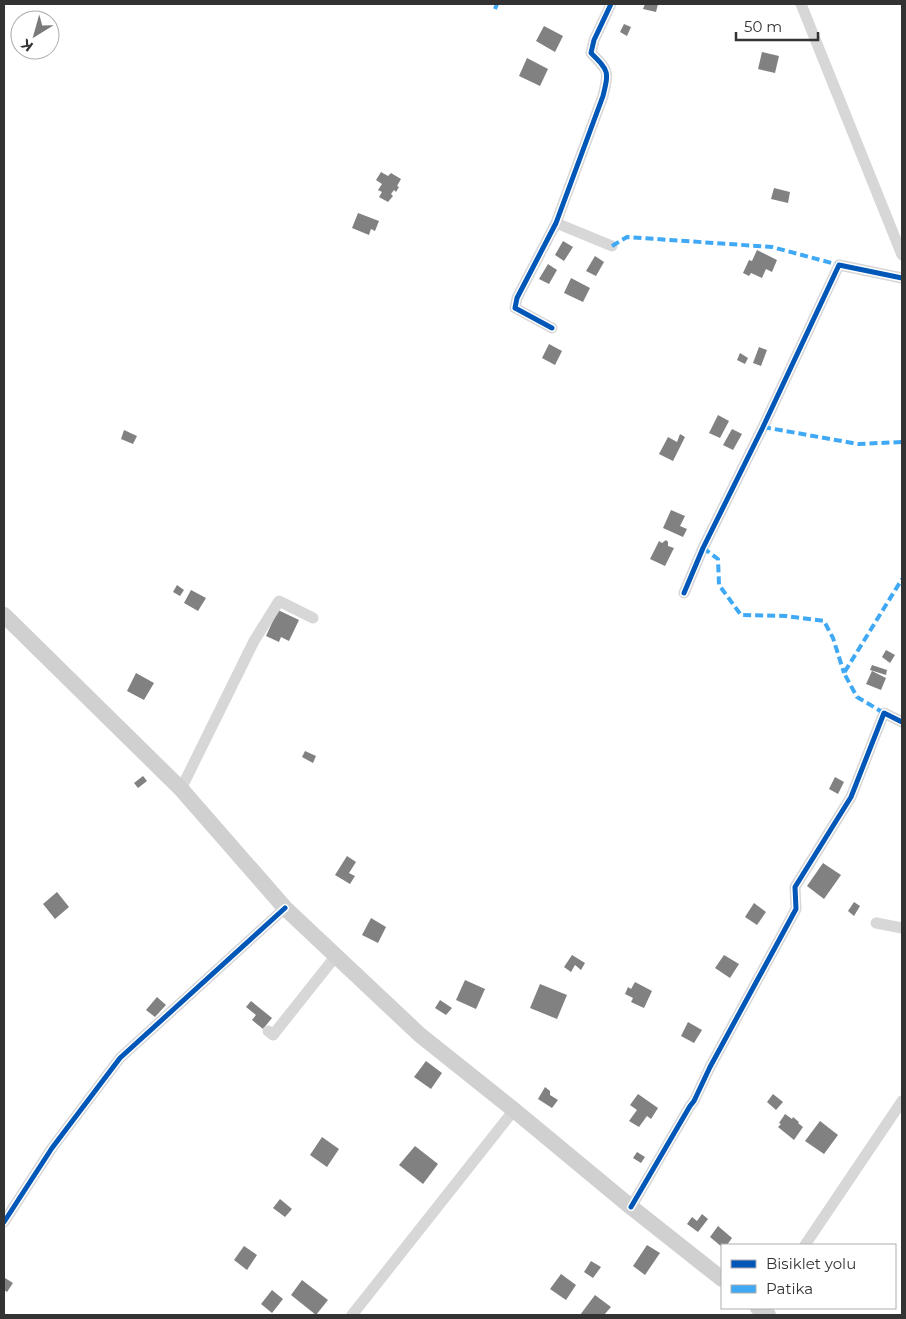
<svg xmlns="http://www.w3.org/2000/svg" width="906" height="1319" viewBox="0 0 906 1319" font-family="Montserrat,sans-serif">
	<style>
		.building { fill: #818181 }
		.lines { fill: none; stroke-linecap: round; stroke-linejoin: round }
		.street { stroke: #d7d7d7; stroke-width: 11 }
		.secondary { stroke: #d0d0d0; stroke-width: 16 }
		.quiet { stroke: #3fa9f5; stroke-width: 4; stroke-dasharray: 8 4; stroke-linecap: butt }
		.cycleway-casing { stroke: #fff; stroke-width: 8 }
		.cycleway { stroke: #0057b8; stroke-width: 5 }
	</style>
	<rect width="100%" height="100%" fill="#fff"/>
	<!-- building -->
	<g class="building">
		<polygon points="645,4 658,4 656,12 643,9"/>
		<polygon points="624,24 631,27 627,36 620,32"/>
		<polygon points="544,26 563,36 555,52 536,41"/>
		<polygon points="762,52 779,56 775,73 758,69"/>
		<polygon points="527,58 548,69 540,86 519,76"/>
		<polygon points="381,172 388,176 391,173 401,179 397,186 399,187 396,192 394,190 391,194 393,196 388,202 379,197 382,192 378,190 382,184 376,180"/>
		<polygon points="774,188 790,192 788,203 771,199"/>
		<polygon points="358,213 379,221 375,231 371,229 369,235 352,228"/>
		<polygon points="563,241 573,247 564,261 555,255"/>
		<polygon points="757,250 777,260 772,272 766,269 762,278 751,273 749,276 743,273 749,260 752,261"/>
		<polygon points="595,256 604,262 596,276 586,271"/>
		<polygon points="548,264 557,270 549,284 539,279"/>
		<polygon points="571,278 590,288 583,302 564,293"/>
		<polygon points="549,344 562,351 555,365 542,358"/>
		<polygon points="759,347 767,350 761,366 753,363"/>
		<polygon points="740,353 748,358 745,364 737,360"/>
		<polygon points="718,415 729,421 720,438 709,433"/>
		<polygon points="732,429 742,434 733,450 723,445"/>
		<polygon points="124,430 137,436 133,444 121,439"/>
		<polygon points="680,434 685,437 673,461 659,454 668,437 677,442"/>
		<polygon points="671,510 685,516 680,526 687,529 683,537 663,528"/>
		<polygon points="666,540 668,542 668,546 674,548 665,566 650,559 659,541 662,543"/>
		<polygon points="177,585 184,590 180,596 173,592"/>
		<polygon points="191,590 206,598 198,611 184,603"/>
		<polygon points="278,610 299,620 289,641 281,637 279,642 266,636"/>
		<polygon points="886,650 895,655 890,663 882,657"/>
		<polygon points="872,665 887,670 886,675 870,670"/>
		<polygon points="872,671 886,678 881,690 866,684"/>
		<polygon points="136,673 154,683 144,700 127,691"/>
		<polygon points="305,751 316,756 313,763 302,757"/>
		<polygon points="143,776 147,781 138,788 134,783"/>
		<polygon points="835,777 844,782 838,794 829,789"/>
		<polygon points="347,856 356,862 349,873 355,876 350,884 335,875"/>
		<polygon points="823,863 841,875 824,899 807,886"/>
		<polygon points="57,892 69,907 55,919 43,904"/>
		<polygon points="854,902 860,906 854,916 848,911"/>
		<polygon points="754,903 766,912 757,925 745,917"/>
		<polygon points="371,918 386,927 378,943 362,935"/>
		<polygon points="572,955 585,963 581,970 575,965 571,972 564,967"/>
		<polygon points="724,955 739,964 730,978 715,968"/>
		<polygon points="465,980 485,989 476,1009 456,1000"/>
		<polygon points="635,982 652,991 644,1008 631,1002 633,998 625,994 628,987 631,989"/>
		<polygon points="540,984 567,995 557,1019 530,1008"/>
		<polygon points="157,997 166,1005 155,1017 146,1010"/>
		<polygon points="440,1000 452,1008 446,1015 435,1008"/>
		<polygon points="251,1001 272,1018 263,1029 252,1020 256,1015 246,1007"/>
		<polygon points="688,1022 702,1030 694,1043 681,1036"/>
		<polygon points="426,1061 442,1073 431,1089 414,1077"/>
		<polygon points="545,1087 550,1091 550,1095 558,1100 552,1108 538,1099"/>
		<polygon points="638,1094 658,1108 651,1119 647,1116 639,1127 629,1121 637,1110 630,1105"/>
		<polygon points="773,1094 783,1102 776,1110 767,1102"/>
		<polygon points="785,1114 792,1119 793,1117 799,1122 798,1123 803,1127 794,1140 778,1127 781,1124 779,1123"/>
		<polygon points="820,1121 838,1135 824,1154 805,1141"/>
		<polygon points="322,1137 339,1149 327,1167 310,1155"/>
		<polygon points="415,1146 438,1164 423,1184 399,1165"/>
		<polygon points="637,1152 645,1157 641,1163 633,1158"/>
		<polygon points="280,1199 292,1209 285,1217 273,1208"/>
		<polygon points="702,1214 708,1219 698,1232 687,1224 692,1217 697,1221"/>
		<polygon points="718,1226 732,1238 727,1245 722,1245 722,1247 710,1237"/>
		<polygon points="647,1245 660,1253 645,1275 633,1266"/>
		<polygon points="244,1246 257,1255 247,1270 234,1260"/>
		<polygon points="591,1261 601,1267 593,1278 584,1272"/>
		<polygon points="561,1274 576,1285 566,1300 550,1289"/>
		<polygon points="5,1278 13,1283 7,1292 4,1290 4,1281"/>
		<polygon points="302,1280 328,1300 316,1315 291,1295"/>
		<polygon points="272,1290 283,1299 272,1313 261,1304"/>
		<polygon points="595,1295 611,1307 604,1315 580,1315"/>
	</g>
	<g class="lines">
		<!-- street -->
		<g class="street">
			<polyline points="801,4 902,255"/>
			<polyline points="556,223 612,246"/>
			<path d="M552,328l-37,-20 2,-10 39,-75 47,-127c6,-25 6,-25 -12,-43l3,-13 17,-36"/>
			<polyline points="684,593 703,548 763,427 839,265 902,278"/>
			<polyline points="181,789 254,641 279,601 313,618"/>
			<polyline points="876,923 902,928"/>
			<polyline points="268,1031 273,1035 335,957"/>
			<polyline points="631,1207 690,1106 694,1101 710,1067 796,909 795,887 851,797 884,713 902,722"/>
			<polyline points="4,1222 52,1148 120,1058 285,908"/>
			<polyline points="805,1245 902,1101"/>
			<polyline points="352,1315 514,1110"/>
		</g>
		<!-- secondary -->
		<g class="secondary">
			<polyline points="4,615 181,789 285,908 420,1035 514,1110 631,1207 722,1279"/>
			<polyline points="758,1308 768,1315"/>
		</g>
		<!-- quiet -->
		<g class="quiet">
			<polyline points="495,9 497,4"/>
			<polyline points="612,246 627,237 772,247 843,266"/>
			<polyline points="763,427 858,444 902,442"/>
			<polyline points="703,548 718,559 719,585 741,615 786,616 824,621 833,638 844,673"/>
			<polyline points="884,713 857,697 844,673 902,579"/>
		</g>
		<defs>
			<g id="cycleway">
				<path d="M552,328l-37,-20 2,-10 39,-75 47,-127c6,-25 6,-25 -12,-43l3,-13 17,-36"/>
				<polyline points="684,593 703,548 763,427 839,265 902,278"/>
				<polyline points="631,1207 690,1106 694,1101 710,1067 796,909 795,887 851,797 884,713 902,722"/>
				<polyline points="4,1222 52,1148 120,1058 285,908"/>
			</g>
		</defs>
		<!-- cycleway casing -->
		<use href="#cycleway" class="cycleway-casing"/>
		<!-- cycleway -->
		<use href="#cycleway" class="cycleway"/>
	</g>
	<!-- border -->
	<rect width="906" height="1319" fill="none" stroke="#333333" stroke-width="10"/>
	<!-- legend -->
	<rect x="721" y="1244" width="175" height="65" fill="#ffffff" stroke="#adadad"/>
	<rect x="731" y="1260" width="25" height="8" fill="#0057b8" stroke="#adadad"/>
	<text x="766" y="1269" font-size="15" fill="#333333">Bisiklet yolu</text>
	<rect x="731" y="1285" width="25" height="8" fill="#3fa9f5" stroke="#adadad"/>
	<text x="766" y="1294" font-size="15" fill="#333333">Patika</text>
	<!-- north arrow -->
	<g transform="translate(35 35) rotate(217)"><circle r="24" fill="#ffffff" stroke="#adadad"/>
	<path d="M0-4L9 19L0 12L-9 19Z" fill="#7a7a7a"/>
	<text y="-8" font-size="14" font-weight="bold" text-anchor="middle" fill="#333333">K</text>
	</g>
	<!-- scale -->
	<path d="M736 32v8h82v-8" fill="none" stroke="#333333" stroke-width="2.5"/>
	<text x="744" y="32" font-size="15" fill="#333333" stroke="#ffffff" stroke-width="4" paint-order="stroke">50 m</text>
</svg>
